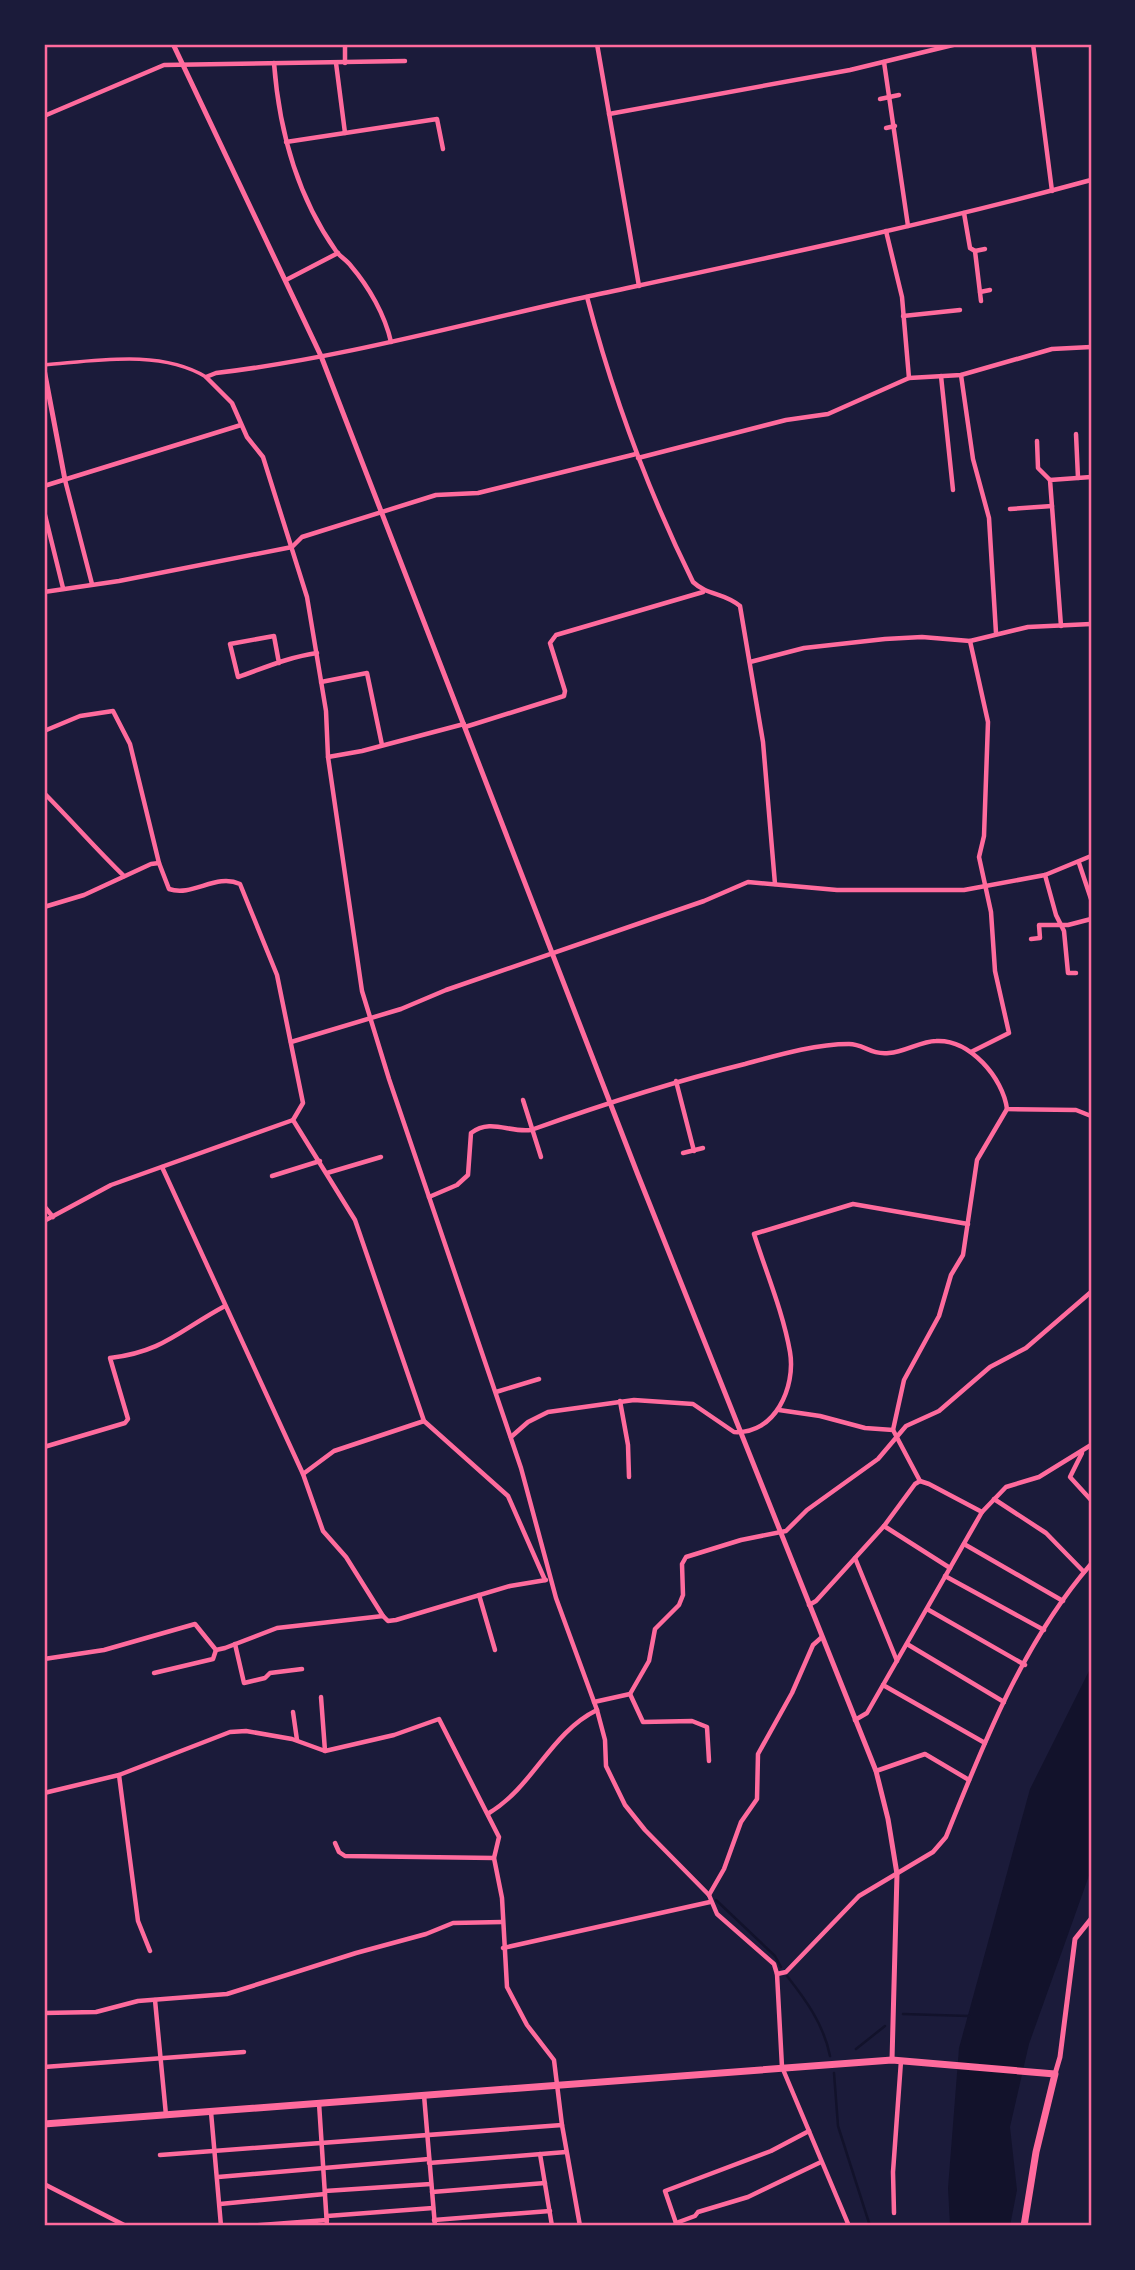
<svg xmlns="http://www.w3.org/2000/svg" width="1135" height="2270" viewBox="0 0 1135 2270" font-family="'Public Sans',sans-serif">
	<style>
		.water { fill: #12122b }
		.lines { fill: none; stroke-linecap: round; stroke-linejoin: round }
		.stream { stroke: #12122b; stroke-width: 2.5 }
		.pedestrian { stroke: #ff6b9d; stroke-width: 3.5 }
		.minor { stroke: #ff6b9d; stroke-width: 4.5 }
		.tertiary { stroke: #ff6b9d; stroke-width: 5 }
		.primary { stroke: #ff6b9d; stroke-width: 7 }
		.neatline { fill: none; stroke: #ff6b9d; stroke-width: 2.5 }
	</style>
	<rect width="100%" height="100%" fill="#1b1b3a"/>
	<!-- water -->
	<polygon class="water" points="1091,1667 1091,1870 1029,2044 1010,2127 1017,2190 1010,2226 950,2226 948,2188 959,2048 1030,1789"/>
	<g class="lines">
		<!-- stream -->
		<g class="stream">
			<polyline points="716,1900 775,1956 781,1967"/>
			<path d="M787,1976c19,24 37,49 43,80"/>
			<polyline points="903,2014 969,2016"/>
			<polyline points="856,2049 885,2026"/>
			<polyline points="834,2073 838,2126 870,2226"/>
		</g>
		<!-- pedestrian -->
		<path class="pedestrian" d="M44,365c51,-4 116,-16 162,12"/>
		<!-- minor -->
		<g class="minor">
			<polyline points="597,44 639,286"/>
			<polyline points="1033,44 1052,191"/>
			<polyline points="884,62 908,226"/>
			<path d="M274,63c5,66 23,133 62,188 4,6 11,9 15,15 18,21 34,49 40,76"/>
			<polyline points="336,63 345,133"/>
			<polyline points="345,63 345,44"/>
			<polyline points="880,99 899,95"/>
			<polyline points="609,114 850,70 957,44"/>
			<polyline points="44,116 164,65 405,61"/>
			<polyline points="886,128 895,126"/>
			<polyline points="286,142 437,119 443,149"/>
			<polyline points="964,213 970,248 975,251 985,249"/>
			<polyline points="886,231 902,297 909,378"/>
			<polyline points="975,251 981,301"/>
			<polyline points="286,280 338,253"/>
			<polyline points="980,292 990,290"/>
			<path d="M587,297c26,99 61,194 106,285 15,14 30,10 47,24l23,136 12,142"/>
			<polyline points="903,316 960,310"/>
			<polyline points="961,375 973,459 989,518 996,633"/>
			<polyline points="941,376 953,490"/>
			<polyline points="1076,434 1078,478"/>
			<polyline points="1037,441 1038,468 1050,480"/>
			<polyline points="638,458 786,420 828,414 909,378 961,375 1052,349 1091,347"/>
			<polyline points="65,480 92,584"/>
			<polyline points="44,486 241,425"/>
			<polyline points="1010,509 1052,506"/>
			<polyline points="44,511 63,588"/>
			<polyline points="44,592 119,581 292,547 302,537 436,495 478,493 636,454"/>
			<polyline points="1061,626 1050,480 1091,477"/>
			<polyline points="970,641 988,722 984,836 979,857 991,912 995,971 1009,1033 971,1052"/>
			<polyline points="750,662 804,648 885,639 922,637 970,641 1028,627 1091,624"/>
			<path d="M279,663l-5,-27 -44,8 8,33c26,-9 51,-20 79,-24"/>
			<polyline points="321,682 367,673 382,745"/>
			<polyline points="465,727 564,696 565,691 550,643 556,635 703,592"/>
			<polyline points="44,731 80,716 113,711 130,744 159,863"/>
			<polyline points="328,757 362,751 464,724"/>
			<path d="M44,793c27,27 52,56 80,83"/>
			<polyline points="1079,863 1091,899"/>
			<polyline points="1045,875 1056,915 1064,931 1068,973 1076,973"/>
			<path d="M44,907l40,-12 67,-31 8,-1 10,26c24,8 47,-16 71,-5l37,91 26,128 -10,17 62,100 69,201 84,75 37,84"/>
			<polyline points="1031,939 1040,938 1039,925 1068,925 1091,919"/>
			<polyline points="291,1042 401,1009 446,990 704,901 748,882 837,890 964,890 1045,875 1091,856"/>
			<polyline points="676,1081 694,1151"/>
			<polyline points="523,1100 541,1157"/>
			<polyline points="683,1153 703,1148"/>
			<polyline points="162,1167 303,1474 323,1531 346,1557 383,1616"/>
			<polyline points="327,1173 381,1157"/>
			<polyline points="272,1176 320,1161"/>
			<path d="M429,1197l28,-12 11,-10 3,-42c20,-15 38,0 60,-3 70,-25 141,-48 214,-66 33,-9 70,-20 104,-20 15,0 21,11 40,9 16,-1 32,-12 47,-12 34,-2 67,37 71,68l69,1 15,6"/>
			<polyline points="44,1206 53,1217"/>
			<polyline points="44,1221 111,1185 293,1120"/>
			<polyline points="496,1392 539,1379"/>
			<polyline points="620,1401 628,1445 629,1477"/>
			<polyline points="779,1410 820,1416 865,1428 893,1430 920,1481"/>
			<polyline points="893,1430 904,1380 939,1316 951,1275 963,1255 977,1160 1007,1109"/>
			<path d="M511,1437l17,-15 20,-10 86,-12 59,4 41,28c41,3 62,-45 56,-80 -7,-40 -24,-80 -36,-118l99,-30 115,20"/>
			<path d="M44,1447l81,-24 3,-4 -18,-61c53,-6 70,-28 115,-52"/>
			<polyline points="1082,1453 1070,1477 1091,1500"/>
			<polyline points="303,1474 334,1451 424,1421"/>
			<polyline points="994,1499 1046,1533 1084,1572"/>
			<polyline points="884,1526 950,1568"/>
			<polyline points="964,1544 1063,1601"/>
			<polyline points="855,1558 897,1661"/>
			<polyline points="945,1576 1044,1630"/>
			<polyline points="479,1595 495,1650"/>
			<polyline points="809,1605 816,1601 884,1526 915,1484 920,1481 929,1484 982,1512"/>
			<polyline points="927,1609 1025,1665"/>
			<polyline points="235,1644 244,1683 265,1678 270,1673 302,1669"/>
			<polyline points="907,1644 1004,1702"/>
			<polyline points="44,1659 104,1650 195,1624 216,1650 225,1648 277,1628 383,1616 388,1621 396,1620 510,1586 546,1580"/>
			<polyline points="154,1673 213,1659 216,1650"/>
			<polyline points="883,1685 985,1743"/>
			<polyline points="630,1694 643,1722 692,1721 707,1727 709,1761"/>
			<polyline points="321,1697 325,1751"/>
			<polyline points="594,1702 630,1694 649,1661 655,1629 679,1605 683,1595 682,1564 686,1557 741,1540 786,1531 807,1510 878,1459 906,1426 939,1411 990,1367 1026,1348 1091,1292"/>
			<polyline points="293,1712 297,1740"/>
			<polyline points="855,1720 867,1713 982,1512 1006,1487 1039,1477 1091,1445"/>
			<polyline points="876,1771 925,1754 969,1780"/>
			<polyline points="119,1775 138,1921 150,1951"/>
			<polyline points="44,1793 119,1775 230,1732 246,1731 292,1739 325,1751 394,1735 439,1719 499,1837 494,1858 502,1898 507,1987 527,2025 554,2060 562,2125"/>
			<path d="M489,1813c45,-27 61,-80 108,-103"/>
			<polyline points="335,1843 339,1852 345,1856 494,1858"/>
			<polyline points="709,1895 724,1869 741,1822 757,1799 758,1754 792,1693 813,1645 822,1637"/>
			<polyline points="503,1948 710,1902"/>
			<path d="M777,1974l9,-2 73,-76 74,-44 13,-15c38,-95 78,-196 145,-273"/>
			<polyline points="155,2000 166,2115"/>
			<polyline points="44,2013 96,2012 138,2001 227,1994 356,1953 426,1934 453,1923 502,1922"/>
			<polyline points="44,2067 244,2052"/>
			<polyline points="424,2095 435,2226"/>
			<polyline points="319,2103 327,2226"/>
			<polyline points="211,2112 221,2226"/>
			<polyline points="540,2154 552,2226"/>
			<polyline points="160,2155 562,2125 580,2226"/>
			<polyline points="429,2163 566,2152"/>
			<polyline points="218,2177 429,2159"/>
			<polyline points="44,2184 126,2226"/>
			<polyline points="325,2191 431,2184"/>
			<polyline points="432,2192 545,2183"/>
			<polyline points="220,2204 325,2194"/>
			<polyline points="894,2213 893,2172 901,2061"/>
			<polyline points="327,2216 433,2208"/>
			<polyline points="434,2220 550,2211"/>
			<polyline points="676,2223 695,2216 698,2212 748,2197 821,2162"/>
			<polyline points="247,2226 327,2220"/>
			<polyline points="677,2226 665,2191 771,2151 809,2131"/>
			<path d="M849,2226l-67,-159 -5,-93 -3,-10 -57,-50 -8,-19 -64,-65 -20,-25 -19,-39 -1,-26 -8,-30 -41,-112 -35,-130 -132,-389 -27,-88 -34,-234 -2,-46 -19,-114 -44,-140 -16,-20 -15,-34 -26,-26 10,-4c127,-15 250,-50 374,-77 168,-36 336,-71 501,-116"/>
		</g>
		<!-- tertiary -->
		<g class="tertiary">
			<polyline points="173,44 321,356 638,1175 876,1771 888,1819 897,1874 892,2060"/>
			<polyline points="44,369 65,480"/>
			<polyline points="1055,2074 1060,2057 1075,1939 1091,1919"/>
		</g>
		<!-- primary -->
		<polyline class="primary" points="44,2124 892,2060 1055,2074 1036,2152 1024,2226"/>
	</g>
	<!-- border -->
	<rect width="1135" height="2270" fill="none" stroke="#1b1b3a" stroke-width="91"/>
	<rect x="46" y="46" width="1044" height="2178" class="neatline"/>
</svg>
